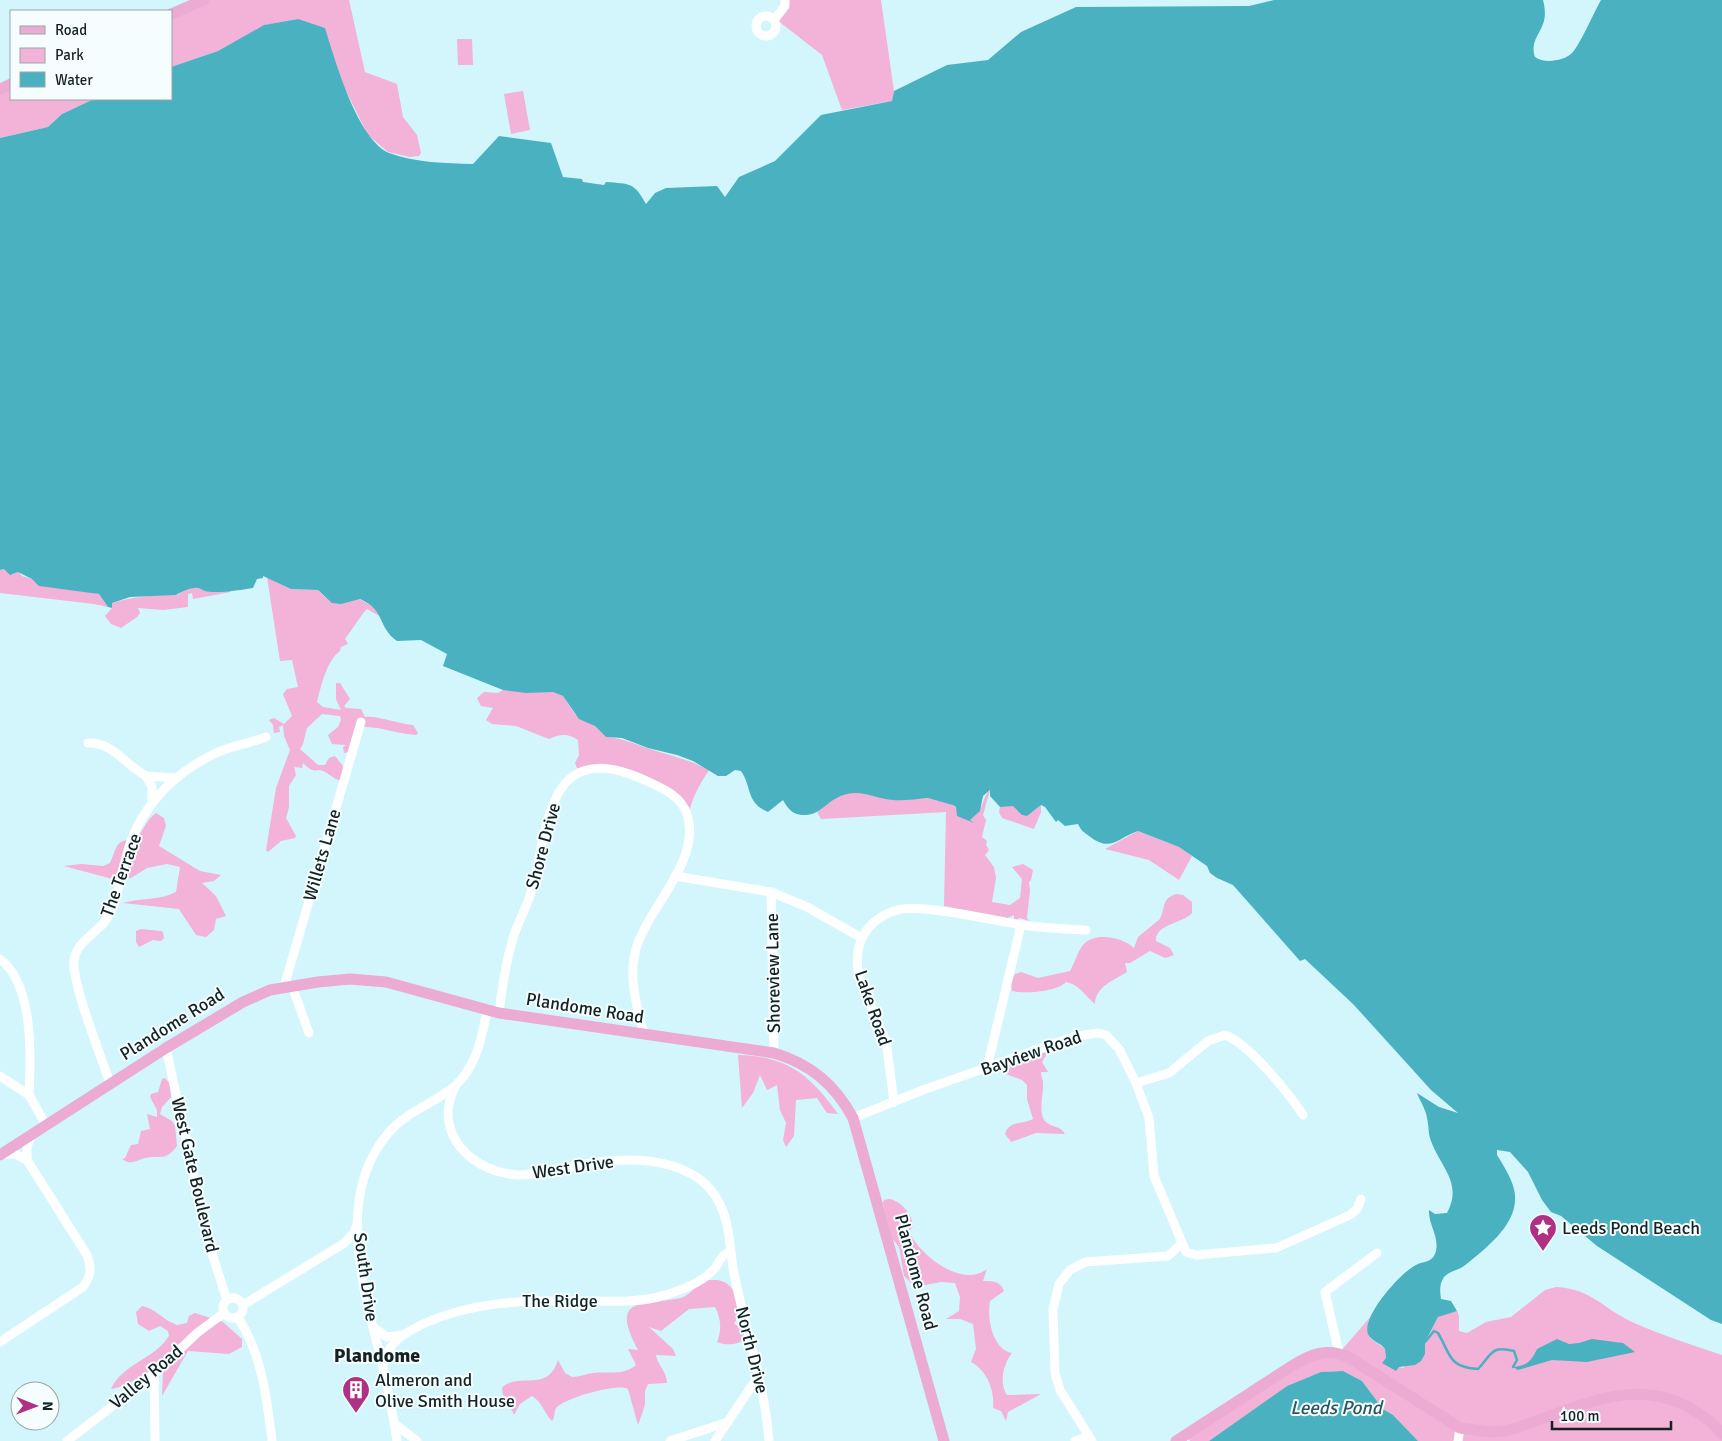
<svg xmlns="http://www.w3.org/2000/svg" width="1722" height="1441" viewBox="0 0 1722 1441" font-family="Signika,sans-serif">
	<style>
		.green { fill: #f3b2d7 }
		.water { fill: #4ab1c0 }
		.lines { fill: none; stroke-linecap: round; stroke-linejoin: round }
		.stream { stroke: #4ab1c0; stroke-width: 2.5 }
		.minor { stroke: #fff; stroke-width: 9 }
		.major { stroke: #ebabd3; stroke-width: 11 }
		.labels { text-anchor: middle; stroke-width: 4; stroke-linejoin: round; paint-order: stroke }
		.street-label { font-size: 18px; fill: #142224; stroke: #f6fdfe }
		.poi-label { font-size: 18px; fill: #142224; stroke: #f6fdfe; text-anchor: start }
		.water-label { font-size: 19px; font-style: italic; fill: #2b585f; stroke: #f6fdfe }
		.quarter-label { font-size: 20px; font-weight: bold; fill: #142224; stroke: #f6fdfe }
	</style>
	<rect width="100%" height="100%" fill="#d2f6fc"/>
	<!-- green -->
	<g class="green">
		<polygon points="204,0 349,0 365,72 397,84 403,117 417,135 421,153 419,156 410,157 388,152 368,135 345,89 298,19 265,25 218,51 171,67 171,14"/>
		<polygon points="787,0 881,0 894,91 892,101 842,110 822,55 777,20"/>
		<polygon points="457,39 472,39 473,65 458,65"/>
		<polygon points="11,84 11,99 94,99 62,114 48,127 0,138 0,89"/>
		<polygon points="523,91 530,130 511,134 504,94"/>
		<polygon points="4,569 14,574 18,571 22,576 32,579 99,594 108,607 94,604 0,593 0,570"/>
		<path d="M267,577l24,12 27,1c15,17 22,12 41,9l17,9 5,9 -14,-8 -3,3 -19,27 3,5 -7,3 -1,4c-13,9 -19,35 -23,51l6,5 18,3 -5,-11v-16h4l10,16 -6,7 2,2 15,1 4,8c12,-2 33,7 48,8l5,8 -2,2c-18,-1 -34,-8 -52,-8l-16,25 -4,1 -1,-6 3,-2 -14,-1 -4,-9 10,-8 3,-7 -1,-4 -18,-2 -15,14 -4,16 -3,5 18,16h7l4,-7 6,-2 12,15 -4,10c-8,-1 -11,-5 -18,-9 -9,-5 -9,4 -22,-9l-1,5 -8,-1 2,8 -7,11v21l-3,11 10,18 -1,2 -14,3 -13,11 -2,-2 10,-62 14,-38 -6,-14 -1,-11 -4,2 1,5 -6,1 -1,-8 -4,-5 5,-2 10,6 8,-8 -9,-22 4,-5 11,-2 -6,-27 -12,1z"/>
		<path d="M194,587l12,4 21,-1 4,2 -38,7 -1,-6 -4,1v13l-25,3 -25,-2 2,5 -3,4 -16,11 -10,-4 -6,-8 7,-8v-5c22,-7 44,-8 66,-8l4,-4z"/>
		<path d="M503,690l50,2 10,4 12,18 20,12 11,11c15,1 26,6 41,11 21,7 41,11 62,22 -11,17 -18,29 -21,49l-4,-12 -39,-27 -68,-12 -2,-5 4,-8 -1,-15c-10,-7 -18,-6 -29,-1l-33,-13 -24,-2 -6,-4 7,-12 -12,-2 -4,-8 7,-6 14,1z"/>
		<path d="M990,790l-7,25 3,5 -4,17 5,4 -1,4 3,5 -4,5 9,12 2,11 -4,24 18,3 10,-7 2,-19 -10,-12 11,-3 10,6 -2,10 -2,2 1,9 -3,27 2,3 -9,-3 -6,3v-6l-6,3 -9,-1 -55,-11 2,-94 -125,7 -4,-7 18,-15 15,-4h12l32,7 37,-2 22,7 19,17 -2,-2c2,-4 6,-6 9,-9 5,-6 4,-15 11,-21z"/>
		<polygon points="1013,805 1017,810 1032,812 1041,805 1041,812 1034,829 1002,818 999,812 1000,807"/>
		<path d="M156,813l8,5 2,8 -7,20 41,25 21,4 -7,6 -12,2 14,13 10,20 -10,3 -2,11 -8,7 -10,-2 -17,-26 -56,-6c16,-5 39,-3 53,-11l4,-25 -13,-3 -20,4 -16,10 -15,2 -52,-14 17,-2 22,2 7,-3c8,-17 4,-23 26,-24 8,-9 10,-19 20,-26z"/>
		<polygon points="1138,831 1179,847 1192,856 1179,880 1149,860 1105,849"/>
		<path d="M1176,894l7,1 9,7v11c-10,11 -37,11 -36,28l14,7 4,7 -9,3 -15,-7 -20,12h-5l2,9c-13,8 -32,15 -32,32 -10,-8 -16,-20 -29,-22 -9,10 -42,12 -54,9l-1,-9 4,-8 6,-2 17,6 32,-7c5,-8 8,-22 15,-28 13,-11 38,-5 49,5l4,-11 22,-18c6,-12 1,-20 16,-25z"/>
		<polygon points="141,929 161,931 163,932 164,938 161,941 153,940 139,947 136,942 136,931"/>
		<path d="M1048,1052l-6,10 6,10h-7c0,5 2,7 2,11 1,11 -6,30 3,39 6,6 14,3 19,12l-29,-1 -25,9 -6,-8c4,-14 17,-9 28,-15l-6,-20v-14l-5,-5 -16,-6 -2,-6 19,-11z"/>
		<path d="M738,1055c50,1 73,21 100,59l-11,-1 -10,-15 -21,2 -2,36 -8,11 -3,-7 3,-17 -6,-13 -3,-25 -10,5 -7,-15 -7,18 -11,15z"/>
		<path d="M165,1078l5,6 1,13 -9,10 -2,7 12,7 3,5 2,20c-12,16 -18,9 -32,12 -9,2 -14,8 -23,1l3,-1 6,-13 7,-1 3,-13 9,-2 -3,-15 10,3v-7l-7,-13 1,-3 7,-2 4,-13z"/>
		<path d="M889,1199c11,1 24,16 24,27l-4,6c11,23 53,57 78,37l-4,12c9,0 18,0 21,10l-14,10c-3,17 2,48 22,52 -9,11 -13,31 -5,42l34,-1 -33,18 -2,9 -5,-10 -8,-3c2,-17 -6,-38 -22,-46l5,-13 -3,-25 -13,-5h-14l13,-8 1,-14 -5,-14 -14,-1 -21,4 -9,-3 -7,-7 -5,-29 -7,-9 -9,-35 1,-3z"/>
		<path d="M706,1280c7,0 14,-1 20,3 12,8 16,29 8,41l7,3 5,11c-7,7 -20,8 -29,4 5,-12 4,-24 -2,-35l-26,2 -28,22 -12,-4 24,22 3,7 -20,-1c2,11 11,17 11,28l-19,1 -3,7v14l-7,20 -10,-36c-12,-6 -61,9 -71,18 -4,4 -1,9 -5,14 -8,-8 -9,-18 -20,-25l-12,8 -6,11c-4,-10 -12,-16 -12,-27 15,-17 46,6 56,-28l7,13 7,4c8,0 13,-3 21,-4 15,-2 31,3 43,-8l-8,-16 10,1c-29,-54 3,-44 43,-52 8,-2 16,-14 25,-18z"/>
		<path d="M1556,1287c36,2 46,21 76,35 29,13 60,23 90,33v86h-304l-25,-26 -10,-6 -21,-28 -19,-10 -22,1 -34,14 -78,55h-19l-4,-7 104,-67 50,-15 32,-37 -4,7 2,16 15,11 1,9 -4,5 21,5 22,-20v-6l14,-27 18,-4 2,5v15l8,2 19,-11 25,-5 34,-27z"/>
		<path d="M142,1306c13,2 22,15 35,19l10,-2 2,-7 6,-3 28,9 19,17v8l-13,7 -41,-3 -26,45 1,-27c-18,0 -30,17 -52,20 11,-25 44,-30 58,-53l-1,-5 -8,-5 -11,5 -11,-7 -2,-12z"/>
	</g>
	<!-- water -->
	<g class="water">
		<path d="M1274,0h269c2,8 3,16 0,24 -4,11 -13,19 -8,33 9,7 29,4 37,-4 8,-8 22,-41 29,-53h121v1324l-11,-4 -114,-74 -36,-30 -10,-4 -9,-12 -14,-28 -18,-20 -13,-2v5c6,10 14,22 17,34 8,33 -28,59 -50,77 -6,4 -16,6 -20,11 -5,7 -4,15 -3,22l10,2 6,10 -19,6 -13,25v12l-4,7 -6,4 -16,2 -3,4 -14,-8 4,-5 -1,-9c-4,-6 -14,-8 -17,-15 -7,-17 33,-62 48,-69 7,-4 15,-2 19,-11 6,-16 -7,-29 -6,-44l6,4 12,-1c16,-30 -6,-45 -16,-72 -3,-8 -2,-14 -4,-23 -1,-8 -7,-17 -10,-25l22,14 19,6 -27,-23 -77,-85 -49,-46 -5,2 -67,-76 -16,-7 -7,-5 -3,-7 -28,-19 -41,-16c-21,7 -27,22 -49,5 -5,-4 -8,-5 -11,-12l-13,2 -7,-6 -2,2 -11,-15 -4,-2 -14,11 -5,-1 -9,-9 -13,1 -10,-11v-6l-7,6 -3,15 -10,9 4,3 -17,-7 -1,-9 -3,-2c-5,-1 -23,-7 -26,-7 -10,1 -23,3 -34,2 -16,-1 -30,-10 -46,-6 -19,4 -26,22 -43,21 -11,0 -16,-6 -21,-15l-15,12c-22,-9 -16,-25 -27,-41l-6,-1 -9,6h-8l-25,-15 -16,-6 -29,-7 -26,-10 -16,-1 -11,-11 -16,-7 -16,-23 -10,-4 -27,1 -23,-3 -60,-24 4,-12 -26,-14 -24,1c-20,-14 -11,-31 -37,-42l-19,5 -9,-1 -14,-13 -27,-1 -28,-13v2l-6,1 -4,9c-12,2 -37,6 -48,3 -4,-1 -6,-4 -11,-3 -7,1 -13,4 -18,7l-46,2 -18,6v5l-4,-1 -9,-13 -60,-8 -7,-7 -14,-7 -8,3 -6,-6 -4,1v-432l48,-11 14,-13 32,-15h77v-32l47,-16 46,-26 34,-6 27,9c10,32 32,111 64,125 26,10 57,10 84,11l26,-28 52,7 12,34 19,2 1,3 21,3 2,-3c24,2 28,0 40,22l9,-11 11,-5 51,-2 8,11 14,-20 36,-16 46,-46 71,-14 2,-10 53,-26 41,-5 33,-28 55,-25 173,-1z"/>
		<path d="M1557,1339l12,5 10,-1 13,-4 31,4 12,9 -48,10 -35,-2 -34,10 -5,-3c14,-2 18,-5 24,-18z"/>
		<polygon points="1343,1371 1362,1381 1383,1409 1393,1415 1418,1441 1209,1441 1287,1386 1321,1372"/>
	</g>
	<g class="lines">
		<!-- stream -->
		<path class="stream" d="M1425,1342l9,-11 4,2c13,22 10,34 40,36 14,-15 13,-24 36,-18l3,9 -4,7"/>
		<!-- minor -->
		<g class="minor">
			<circle cx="766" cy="26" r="10"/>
			<polyline points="774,20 785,6 785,0"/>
			<path d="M88,743c23,-2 39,23 58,33"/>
			<polyline points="152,802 152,787 146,776 175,778"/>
			<polyline points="675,876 771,892 807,907 860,937"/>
			<polyline points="771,892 774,1053"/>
			<path d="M0,959c34,26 31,98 29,136"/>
			<polyline points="292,986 309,1033"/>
			<polyline points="284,987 361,722"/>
			<path d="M499,1013c3,-26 7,-52 15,-78 5,-15 14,-30 18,-46 9,-31 10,-62 24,-91 20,-43 61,-31 95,-15 15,7 30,14 36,31 15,47 -39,93 -51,135 -8,29 1,58 8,86"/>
			<polyline points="166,1048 208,1241 227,1300"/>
			<polyline points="987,1068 1021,925"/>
			<polyline points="0,1076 29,1095 46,1125"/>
			<path d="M110,1083c-8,-24 -39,-102 -36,-123 3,-21 28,-28 36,-47 10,-21 12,-46 20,-69 14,-41 46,-72 86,-91 15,-7 34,-10 50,-16"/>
			<path d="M1136,1083l33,-10 39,-32 17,-6c24,9 63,57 78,80"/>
			<path d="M455,1087c-24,47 19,87 65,88 16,0 33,-5 49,-8 42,-9 95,-14 132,13 11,9 19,22 23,34 7,20 6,43 11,64 11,54 30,107 34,163"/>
			<path d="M894,1102l-8,-61 -27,-63c-6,-32 4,-57 38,-68 23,-7 98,11 125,15 21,3 43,4 64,5"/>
			<polyline points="853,1118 923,1090 1073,1037 1098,1033 1106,1035 1119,1049 1136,1083 1149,1118 1154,1176 1186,1252 1196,1255 1276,1248 1350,1215 1357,1209 1361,1199"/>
			<polyline points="27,1160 27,1147 31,1135"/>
			<circle cx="233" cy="1308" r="10"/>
			<polyline points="243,1305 343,1244 354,1233 357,1224"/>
			<path d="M238,1318c24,35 29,82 34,123"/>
			<polyline points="373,1327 387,1337 401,1335"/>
			<path d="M0,1342l83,-55c8,-11 9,-19 4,-32l-60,-95 -12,-6h-13"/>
			<polyline points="1339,1353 1325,1292 1377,1253"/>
			<path d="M383,1364c5,-21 20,-30 38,-39 51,-24 106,-25 161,-24 25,0 51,2 76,-4 19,-5 44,-13 57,-29 5,-6 5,-13 15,-16"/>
			<polyline points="154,1374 155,1441"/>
			<polyline points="395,1424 417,1441"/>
			<polyline points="67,1441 154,1374 197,1333 224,1313"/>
			<path d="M397,1441c-4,-25 -8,-50 -14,-74 -18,-74 -51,-171 7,-236 18,-20 45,-28 65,-45 21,-19 27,-49 32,-75"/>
			<polyline points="670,1441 725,1423"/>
			<polyline points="715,1441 759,1375"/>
			<polyline points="1075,1441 1089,1436"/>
			<polyline points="1092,1441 1060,1390 1055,1373 1053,1310 1059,1284 1070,1270 1085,1262 1168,1256 1181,1244"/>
			<polyline points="1458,1441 1460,1428"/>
		</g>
		<!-- major -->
		<g class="major">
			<polyline points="171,14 204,0"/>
			<polyline points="0,89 11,84"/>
			<path d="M0,1155l166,-107 77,-46 27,-12 48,-8 32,-3 36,3 113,31 275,40c37,11 61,32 79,65l91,323"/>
			<path d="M1176,1441l114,-74c21,-13 37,-20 60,-9l110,70 30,4 14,-1c61,-15 124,-59 186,-23 11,6 24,15 32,26"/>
		</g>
	</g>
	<!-- icons -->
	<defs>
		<symbol id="sight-pin" viewBox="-11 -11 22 30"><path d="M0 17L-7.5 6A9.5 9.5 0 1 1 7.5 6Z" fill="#ad3184" stroke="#f6fdfe"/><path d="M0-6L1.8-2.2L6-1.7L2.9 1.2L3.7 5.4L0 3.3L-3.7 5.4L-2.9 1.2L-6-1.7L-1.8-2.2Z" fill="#fff"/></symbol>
		<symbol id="building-pin" viewBox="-11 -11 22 30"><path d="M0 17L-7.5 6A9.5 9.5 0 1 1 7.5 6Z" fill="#ad3184" stroke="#f6fdfe"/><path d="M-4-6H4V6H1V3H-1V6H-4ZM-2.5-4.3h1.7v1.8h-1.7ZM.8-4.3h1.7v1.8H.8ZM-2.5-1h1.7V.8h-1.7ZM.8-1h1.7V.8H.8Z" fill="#fff"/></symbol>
	</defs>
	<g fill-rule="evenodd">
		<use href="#sight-pin" x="1527" y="1212" width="32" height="43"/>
		<use href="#building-pin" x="340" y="1374" width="32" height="43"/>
	</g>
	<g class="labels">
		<!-- street labels -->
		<g class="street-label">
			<text transform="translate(543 846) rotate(-75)" y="6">Shore Drive</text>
			<text transform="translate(322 855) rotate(-74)" y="6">Willets Lane</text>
			<text transform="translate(121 875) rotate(-70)" y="6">The Terrace</text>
			<text transform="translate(773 973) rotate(-91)" y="6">Shoreview Lane</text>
			<text transform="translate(585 1008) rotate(9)" y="6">Plandome Road</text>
			<text transform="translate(873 1008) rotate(71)" y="6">Lake Road</text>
			<text transform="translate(172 1024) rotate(-32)" y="6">Plandome Road</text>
			<text transform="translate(1031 1053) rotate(-19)" y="6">Bayview Road</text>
			<text transform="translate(573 1167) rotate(-8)" y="6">West Drive</text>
			<text transform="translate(195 1175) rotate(77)" y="6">West Gate Boulevard</text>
			<text transform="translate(916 1272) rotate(75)" y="6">Plandome Road</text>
			<text transform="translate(366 1277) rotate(82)" y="6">South Drive</text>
			<text x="560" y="1307">The Ridge</text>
			<text transform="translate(752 1350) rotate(76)" y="6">North Drive</text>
			<text transform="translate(146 1377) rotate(-40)" y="6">Valley Road</text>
		</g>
		<!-- poi labels -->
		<g class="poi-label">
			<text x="1562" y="1234">Leeds Pond Beach</text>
			<text x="375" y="1386">Almeron and<tspan x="375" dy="21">Olive Smith House</tspan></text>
		</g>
		<!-- water labels -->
		<g class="water-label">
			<text x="1336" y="1414">Leeds Pond</text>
		</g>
		<!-- quarter labels -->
		<g class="quarter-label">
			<text x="377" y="1362">Plandome</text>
		</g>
	</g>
	<!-- legend -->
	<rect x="10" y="10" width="162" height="90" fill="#f6fdfe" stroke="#9ca5a7"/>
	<rect x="20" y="26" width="25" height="8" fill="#ebabd3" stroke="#9ca5a7"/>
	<text x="55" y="35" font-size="15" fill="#142224">Road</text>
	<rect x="20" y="48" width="25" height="15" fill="#f3b2d7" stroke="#9ca5a7"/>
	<text x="55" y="60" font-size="15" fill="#142224">Park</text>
	<rect x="20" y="72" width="25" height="15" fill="#4ab1c0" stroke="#9ca5a7"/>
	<text x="55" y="85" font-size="15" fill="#142224">Water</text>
	<!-- north arrow -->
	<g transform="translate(35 1406) rotate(91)"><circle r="24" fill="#f6fdfe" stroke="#9ca5a7"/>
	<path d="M0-4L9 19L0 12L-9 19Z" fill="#ad3184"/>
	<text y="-8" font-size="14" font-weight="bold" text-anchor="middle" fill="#142224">N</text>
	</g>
	<!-- scale -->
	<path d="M1552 1421v8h119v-8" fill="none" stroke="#142224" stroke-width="2.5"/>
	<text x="1560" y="1421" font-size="15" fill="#142224" stroke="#f6fdfe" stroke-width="4" paint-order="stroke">100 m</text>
</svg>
